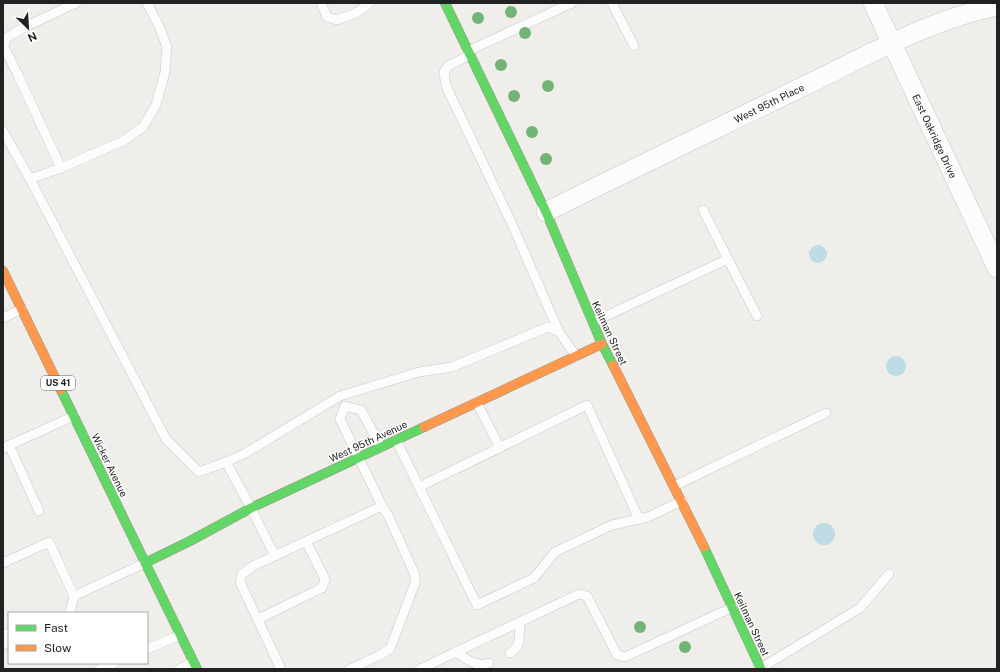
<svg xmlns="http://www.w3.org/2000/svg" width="1000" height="672" viewBox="0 0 1000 672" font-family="'Public Sans',sans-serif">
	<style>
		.water { fill: #bfdbe3 }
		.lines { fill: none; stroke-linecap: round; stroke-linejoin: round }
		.lane-casing { stroke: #c9c8c7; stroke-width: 10 }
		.street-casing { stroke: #c9c8c7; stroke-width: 20 }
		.fast-casing { stroke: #999a82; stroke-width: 10 }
		.slow-casing { stroke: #999a82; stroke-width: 10 }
		.lane { stroke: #fdfcfc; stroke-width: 9 }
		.street { stroke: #fdfcfc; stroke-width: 19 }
		.fast { stroke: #63d668; stroke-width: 9 }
		.slow { stroke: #ff974d; stroke-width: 9 }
		.tree { fill: #73b476 }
		.labels { text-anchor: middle; stroke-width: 3; stroke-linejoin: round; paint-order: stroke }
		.shield { fill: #fff; stroke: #646464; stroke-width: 1 }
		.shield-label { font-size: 9px; font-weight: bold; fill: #222 }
		.street-label { font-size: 10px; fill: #222; stroke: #fff }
	</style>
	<rect width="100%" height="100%" fill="#f0eeeb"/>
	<!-- water -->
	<g class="water">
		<circle cx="818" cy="254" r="9"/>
		<circle cx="896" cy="366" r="10"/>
		<circle cx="824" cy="534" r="11"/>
	</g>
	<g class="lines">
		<defs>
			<g id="lane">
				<path d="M321,3l6,14 10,3c11,-4 24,-8 32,-17"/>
				<polyline points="612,3 634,46"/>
				<polyline points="468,51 572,3"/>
				<polyline points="470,55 448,66 444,72 446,86 512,224 559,332"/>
				<polyline points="3,131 30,179 61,168 17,73 4,47 6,38 25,27 76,3"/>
				<polyline points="61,168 123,141 143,127 156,105 165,72 167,47 159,26 147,3"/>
				<polyline points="30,179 166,439 199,472 226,462 244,454 340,396 419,372 452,367 548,327 559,332 576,356"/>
				<polyline points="703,210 757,316"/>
				<polyline points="3,318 22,309"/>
				<polyline points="593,322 728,259"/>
				<polyline points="477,403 500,448"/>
				<polyline points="396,440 477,605 534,578 555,552 612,525 648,517 682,501"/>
				<polyline points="9,445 39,511"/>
				<polyline points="3,448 74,416"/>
				<polyline points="226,462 251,508 275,556"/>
				<polyline points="674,486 826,413"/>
				<polyline points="419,487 587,405 639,519"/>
				<polyline points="3,563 49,542 74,596 145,563"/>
				<polyline points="70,613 74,596"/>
				<polyline points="258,619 322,588 325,579 306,541"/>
				<polyline points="3,636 9,633"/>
				<polyline points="3,645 9,642"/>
				<polyline points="147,649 180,635"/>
				<path d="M456,652c13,8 18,15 33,11"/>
				<polyline points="510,653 517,647 519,641 520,622"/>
				<polyline points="761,668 860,608 889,574"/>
				<polyline points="100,669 114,663"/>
				<polyline points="179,669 193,662"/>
				<polyline points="281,669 240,582 242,574 253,566 382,506"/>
				<polyline points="350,669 378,656 390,649 415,583 415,575 388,515 382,506 340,419 345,406 361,410 381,447"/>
				<polyline points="420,669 579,594 587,596 617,655 625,657 733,607"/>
			</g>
			<g id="street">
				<polyline points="873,3 997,268"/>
				<path d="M546,212c86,-43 172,-84 258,-126 63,-30 125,-66 193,-80"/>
			</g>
			<g id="fast">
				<polyline points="445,3 546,212 602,344 613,365"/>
				<polyline points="61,390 197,669"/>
				<polyline points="704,547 761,669"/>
				<polyline points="145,563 190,541 251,508 424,427"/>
			</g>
			<g id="slow">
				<polyline points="3,271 61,390"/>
				<polyline points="613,365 704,547"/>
				<polyline points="424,427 602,344"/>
			</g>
		</defs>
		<!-- lane casing -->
		<use href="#lane" class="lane-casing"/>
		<!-- street casing -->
		<use href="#street" class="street-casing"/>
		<!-- fast casing -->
		<use href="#fast" class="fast-casing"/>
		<!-- slow casing -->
		<use href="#slow" class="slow-casing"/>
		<!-- lane -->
		<use href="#lane" class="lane"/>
		<!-- street -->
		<use href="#street" class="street"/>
		<!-- fast -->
		<use href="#fast" class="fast"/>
		<!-- slow -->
		<use href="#slow" class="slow"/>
	</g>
	<!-- trees -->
	<g class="tree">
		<circle cx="511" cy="12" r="6"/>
		<circle cx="478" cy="18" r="6"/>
		<circle cx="525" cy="33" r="6"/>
		<circle cx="501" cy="65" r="6"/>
		<circle cx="548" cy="86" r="6"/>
		<circle cx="514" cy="96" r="6"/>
		<circle cx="532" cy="132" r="6"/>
		<circle cx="546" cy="159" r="6"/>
		<circle cx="640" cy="627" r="6"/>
		<circle cx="685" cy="647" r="6"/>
	</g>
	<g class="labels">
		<!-- shield labels -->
		<rect class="shield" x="41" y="376" width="34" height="14" rx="3"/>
		<g class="shield-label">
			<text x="58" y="386">US 41</text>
		</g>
		<!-- street labels -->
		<g class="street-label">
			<text transform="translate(769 103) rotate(-26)" y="4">West 95th Place</text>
			<text transform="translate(935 136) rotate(65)" y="4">East Oakridge Drive</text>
			<text transform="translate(610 333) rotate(65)" y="4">Keilman Street</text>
			<text transform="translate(368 441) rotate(-25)" y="4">West 95th Avenue</text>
			<text transform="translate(110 465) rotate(64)" y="4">Wicker Avenue</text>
			<text transform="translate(752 624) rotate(65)" y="4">Keilman Street</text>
		</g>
	</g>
	<!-- border -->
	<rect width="1000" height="672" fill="none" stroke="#222222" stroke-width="8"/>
	<!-- legend -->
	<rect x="8" y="612" width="140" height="52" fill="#ffffff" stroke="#a7a7a7"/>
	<rect x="16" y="625" width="20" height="6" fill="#63d668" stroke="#a7a7a7"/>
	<text x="44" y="632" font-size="12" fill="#222222">Fast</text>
	<rect x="16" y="645" width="20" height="6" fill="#ff974d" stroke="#a7a7a7"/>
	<text x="44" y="652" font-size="12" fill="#222222">Slow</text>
	<!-- north arrow -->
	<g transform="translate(28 28) rotate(155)" stroke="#ffffff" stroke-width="3" paint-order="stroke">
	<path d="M0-3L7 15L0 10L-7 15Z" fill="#222222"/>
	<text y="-6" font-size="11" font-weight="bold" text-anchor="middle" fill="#222222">N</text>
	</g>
</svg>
